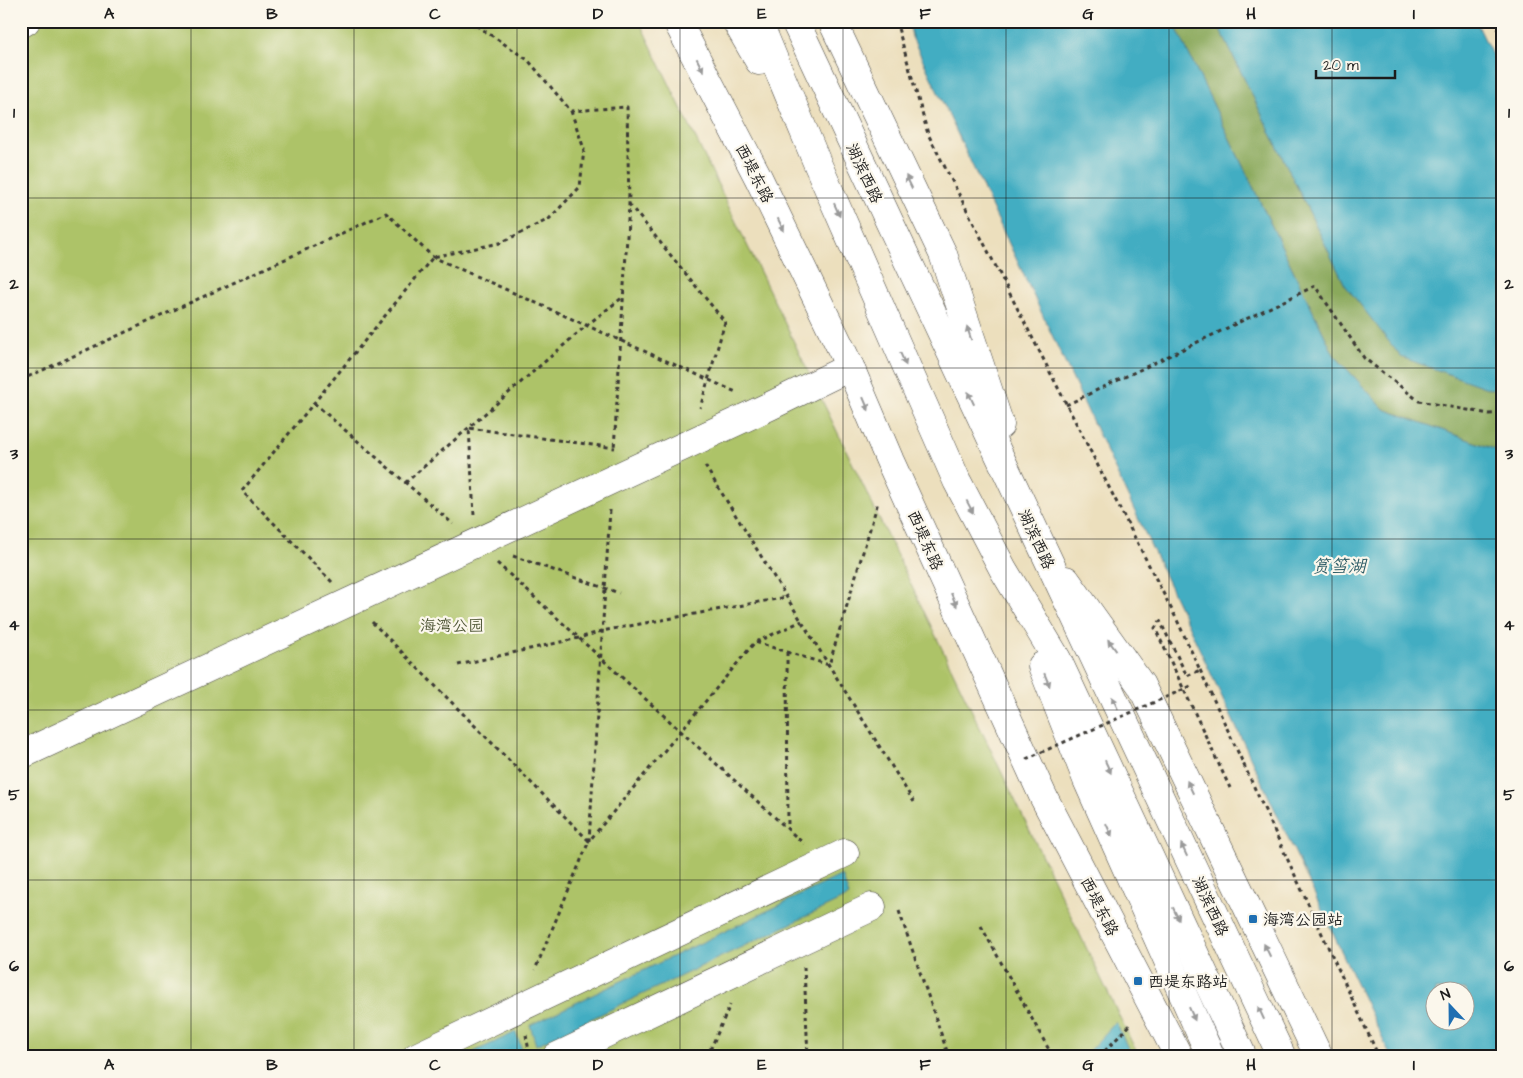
<svg xmlns="http://www.w3.org/2000/svg" width="1523" height="1078" viewBox="0 0 1523 1078" font-family="'Architects Daughter','LXGW WenKai TC',sans-serif">
	<style>
		.green { fill: #adc367; stroke: #647042 }
		.forest { fill: #8aa95c; stroke: #53623c }
		.water { fill: #43adc2; stroke: #30646f; fill-rule: evenodd }
		.lines { fill: none; stroke-linecap: round; stroke-linejoin: round }
		.street-casing { stroke: #3b3934; stroke-width: 29 }
		.secondary-casing { stroke: #3b3934; stroke-width: 29 }
		.primary-casing { stroke: #3b3934; stroke-width: 29 }
		.path { stroke: #3b3934; stroke-width: 3; stroke-dasharray: 4 4; stroke-linecap: butt }
		.street { stroke: #fff; stroke-width: 28 }
		.secondary { stroke: #fff; stroke-width: 28 }
		.primary { stroke: #fff; stroke-width: 28 }
		.path-bridge { stroke: #3b3934; stroke-width: 3; stroke-dasharray: 4 4; stroke-linecap: butt }
		.oneway { fill: #999 }
		.grid { fill: none; stroke: #1c1c1c; stroke-width: 1; stroke-opacity: 0.55 }
		.poi-dot { fill: #1f6fb2; stroke: #fbf7ec; stroke-width: 2 }
		.labels { text-anchor: middle; stroke-width: 4.5; stroke-linejoin: round; paint-order: stroke }
		.street-label { font-size: 16px; fill: #1c1c1c; stroke: #fbf7ec }
		.park-label { font-size: 16px; fill: #4f5636; stroke: #fbf7ec }
		.poi-label { font-size: 16px; fill: #1c1c1c; stroke: #fbf7ec; text-anchor: start }
		.water-label { font-size: 18px; font-style: italic; fill: #2e5d67; stroke: #fbf7ec }
		.neatline { fill: none; stroke: #1c1c1c; stroke-width: 2 }
		.grid-label { font-size: 16px; text-anchor: middle; font-weight: bold; fill: #1c1c1c }
	</style>
	<rect width="100%" height="100%" fill="#fbf7ec"/>
	<filter id="ink" filterUnits="userSpaceOnUse"><feTurbulence type="fractalNoise" baseFrequency=".02" numOctaves="2"/><feDisplacementMap in="SourceGraphic" scale="10" xChannelSelector="R" yChannelSelector="G"/><feConvolveMatrix kernelMatrix="1 2 1 2 8 2 1 2 1" color-interpolation-filters="sRGB"/></filter>
	<filter id="wash" filterUnits="userSpaceOnUse"><feTurbulence type="fractalNoise" baseFrequency=".0096" numOctaves="4" result="noise"/><feDisplacementMap in="SourceGraphic" scale="20" xChannelSelector="R" yChannelSelector="G"/><feGaussianBlur stdDeviation="1.12" result="paint"/><feColorMatrix in="noise" values="0 0 0 0 0 0 0 0 0 0 0 0 0 0 0 0 0 1.4 0 .05"/><feComposite in="paint" operator="in"/></filter>
	<g filter="url(#wash)">
		<rect width="100%" height="100%" fill="#ecdfbd"/>
		<!-- green -->
		<polygon class="green" points="21,21 639,21 1139,1057 21,1057"/>
		<!-- forest -->
		<polygon class="forest" points="1173,21 1216,21 1345,285 1401,356 1490,389 1502,387 1502,452 1384,409 1334,355"/>
		<!-- water -->
		<g class="water">
			<path d="M909,21h264l161,334 50,54 118,43v605h-111l-479,-1020zM1436,990h30v30h-30z"/>
			<polygon points="1216,21 1476,21 1502,76 1502,387 1490,389 1401,357 1345,285"/>
			<polygon points="842,875 849,896 536,1045 530,1025"/>
			<polygon points="1116,1022 1132,1057 1083,1057"/>
			<polygon points="516,1032 523,1053 514,1057 463,1057"/>
		</g>
	</g>
	<g filter="url(#ink)">
		<g class="lines">
			<defs>
				<g id="street">
					<polyline points="21,24 26,21"/>
					<polyline points="21,755 770,406 850,367"/>
					<polyline points="416,1057 845,853"/>
					<polyline points="556,1057 872,907"/>
				</g>
				<g id="secondary">
					<polyline points="677,21 758,177 850,367 890,461 1043,796 1179,1057"/>
					<polyline points="1066,580 1141,685 1319,1057"/>
				</g>
				<g id="primary">
					<polyline points="736,21 759,61"/>
					<polyline points="758,21 818,165 957,481 1003,569 1057,659 1243,1057"/>
					<polyline points="795,21 1282,1057"/>
					<polyline points="832,21 943,254 1000,425"/>
					<polyline points="1042,666 1087,780 1211,1057"/>
				</g>
			</defs>
			<!-- street casing -->
			<use href="#street" class="street-casing"/>
			<!-- secondary casing -->
			<use href="#secondary" class="secondary-casing"/>
			<!-- primary casing -->
			<use href="#primary" class="primary-casing"/>
			<!-- path -->
			<g class="path">
				<polyline points="470,21 528,60 571,111 627,107 629,204 614,449"/>
				<polyline points="896,21 928,134 1177,620 1200,670 1187,676 1160,621 1155,628 1230,788"/>
				<polyline points="1495,21 1502,38"/>
				<polyline points="629,204 725,322 700,408"/>
				<polyline points="21,380 386,213 433,257 736,392"/>
				<polyline points="314,403 453,524"/>
				<polyline points="1066,405 1315,286 1364,358 1419,401 1489,414 1502,413"/>
				<polyline points="705,466 914,802"/>
				<polyline points="405,483 587,325 623,297"/>
				<polyline points="610,510 589,841 755,642 829,665 878,502"/>
				<polyline points="474,515 469,428 615,448"/>
				<polyline points="513,556 619,593"/>
				<polyline points="497,563 804,844"/>
				<polyline points="332,582 242,491 433,257 500,243 549,219 580,187 584,149 571,111"/>
				<polyline points="372,622 589,841 535,970"/>
				<polyline points="756,642 802,621"/>
				<polyline points="787,652 788,829"/>
				<polyline points="458,665 579,638 602,631 787,597"/>
				<polyline points="1200,670 1379,1057"/>
				<polyline points="899,911 949,1057"/>
				<polyline points="981,926 1053,1057"/>
				<polyline points="804,967 808,1057"/>
				<polyline points="526,1035 529,1051"/>
				<polyline points="707,1057 730,1005"/>
				<polyline points="1099,1057 1132,1023"/>
			</g>
			<!-- street -->
			<use href="#street" class="street"/>
			<!-- secondary -->
			<use href="#secondary" class="secondary"/>
			<!-- primary -->
			<use href="#primary" class="primary"/>
			<!-- path-bridge -->
			<polyline class="path-bridge" points="1026,759 1191,686"/>
		</g>
		<!-- one-way arrows -->
		<defs><path id="oneway-solid" d="M-6-.8H1V-3.2L6.5 0L1 3.2V.8H-6Z" transform="scale(1.25)"/></defs>
		<g class="oneway">
			<use href="#oneway-solid" transform="translate(700 65) rotate(63)"/>
			<use href="#oneway-solid" transform="translate(909 182) rotate(-116)"/>
			<use href="#oneway-solid" transform="translate(837 210) rotate(66)"/>
			<use href="#oneway-solid" transform="translate(781 225) rotate(64)"/>
			<use href="#oneway-solid" transform="translate(969 333) rotate(-108)"/>
			<use href="#oneway-solid" transform="translate(903 359) rotate(66)"/>
			<use href="#oneway-solid" transform="translate(971 398) rotate(-115)"/>
			<use href="#oneway-solid" transform="translate(866 404) rotate(67)"/>
			<use href="#oneway-solid" transform="translate(970 507) rotate(62)"/>
			<use href="#oneway-solid" transform="translate(954 600) rotate(66)"/>
			<use href="#oneway-solid" transform="translate(1112 645) rotate(-126)"/>
			<use href="#oneway-solid" transform="translate(1047 680) rotate(68)"/>
			<use href="#oneway-solid" transform="translate(1115 703) rotate(-115)"/>
			<use href="#oneway-solid" transform="translate(1108 767) rotate(65)"/>
			<use href="#oneway-solid" transform="translate(1190 787) rotate(-115)"/>
			<use href="#oneway-solid" transform="translate(1109 830) rotate(66)"/>
			<use href="#oneway-solid" transform="translate(1184 850) rotate(-115)"/>
			<use href="#oneway-solid" transform="translate(1176 914) rotate(65)"/>
			<use href="#oneway-solid" transform="translate(1267 950) rotate(-116)"/>
			<use href="#oneway-solid" transform="translate(1261 1013) rotate(-115)"/>
			<use href="#oneway-solid" transform="translate(1192 1014) rotate(66)"/>
		</g>
	</g>
	<!-- grid -->
	<path class="grid" d="M191,21v1036M354,21v1036M517,21v1036M680,21v1036M843,21v1036M1006,21v1036M1169,21v1036M1332,21v1036M21,198h1481M21,368h1481M21,539h1481M21,710h1481M21,880h1481"/>
	<!-- markers -->
	<g class="poi-dot">
		<rect x="1248" y="914" width="10" height="10" rx="2.5"/>
		<rect x="1133" y="976" width="10" height="10" rx="2.5"/>
	</g>
	<g class="labels">
		<!-- street labels -->
		<g class="street-label">
			<text transform="translate(755 173) rotate(63)" y="6">西堤东路</text>
			<text transform="translate(865 173) rotate(65)" y="6">湖滨西路</text>
			<text transform="translate(1037 539) rotate(65)" y="6">湖滨西路</text>
			<text transform="translate(926 540) rotate(66)" y="6">西堤东路</text>
			<text transform="translate(1100 906) rotate(63)" y="6">西堤东路</text>
			<text transform="translate(1211 906) rotate(65)" y="6">湖滨西路</text>
		</g>
		<!-- park labels -->
		<g class="park-label">
			<text x="452" y="631">海湾公园</text>
		</g>
		<!-- poi labels -->
		<g class="poi-label">
			<text x="1263" y="925">海湾公园站</text>
			<text x="1148" y="987">西堤东路站</text>
		</g>
		<!-- water labels -->
		<g class="water-label">
			<text x="1339" y="572">筼筜湖</text>
		</g>
	</g>
	<!-- margin -->
	<rect width="1523" height="1078" fill="none" stroke="#fbf7ec" stroke-width="55"/>
	<!-- north arrow -->
	<g transform="translate(1450 1006) rotate(338)"><circle r="24" fill="#fbf7ec" stroke="#a29f99"/>
	<path d="M0-4L9 19L0 12L-9 19Z" fill="#1f6fb2"/>
	<text y="-8" font-size="14" font-weight="bold" text-anchor="middle" fill="#1c1c1c">N</text>
	</g>
	<!-- scale -->
	<path d="M1316 70v8h79v-8" fill="none" stroke="#1c1c1c" stroke-width="2.5"/>
	<text x="1323" y="70" font-size="15" fill="#1c1c1c" stroke="#fbf7ec" stroke-width="4" paint-order="stroke">20 m</text>
	<rect x="28" y="28" width="1468" height="1022" class="neatline"/>
	<g class="grid-label">
		<text x="109" y="19">A</text>
		<text x="272" y="19">B</text>
		<text x="435" y="19">C</text>
		<text x="598" y="19">D</text>
		<text x="762" y="19">E</text>
		<text x="925" y="19">F</text>
		<text x="1088" y="19">G</text>
		<text x="1251" y="19">H</text>
		<text x="1414" y="19">I</text>
		<text x="14" y="118">1</text>
		<text x="1509" y="118">1</text>
		<text x="14" y="289">2</text>
		<text x="1509" y="289">2</text>
		<text x="14" y="459">3</text>
		<text x="1509" y="459">3</text>
		<text x="14" y="630">4</text>
		<text x="1509" y="630">4</text>
		<text x="14" y="800">5</text>
		<text x="1509" y="800">5</text>
		<text x="14" y="971">6</text>
		<text x="1509" y="971">6</text>
		<text x="109" y="1070">A</text>
		<text x="272" y="1070">B</text>
		<text x="435" y="1070">C</text>
		<text x="598" y="1070">D</text>
		<text x="762" y="1070">E</text>
		<text x="925" y="1070">F</text>
		<text x="1088" y="1070">G</text>
		<text x="1251" y="1070">H</text>
		<text x="1414" y="1070">I</text>
	</g>
</svg>
